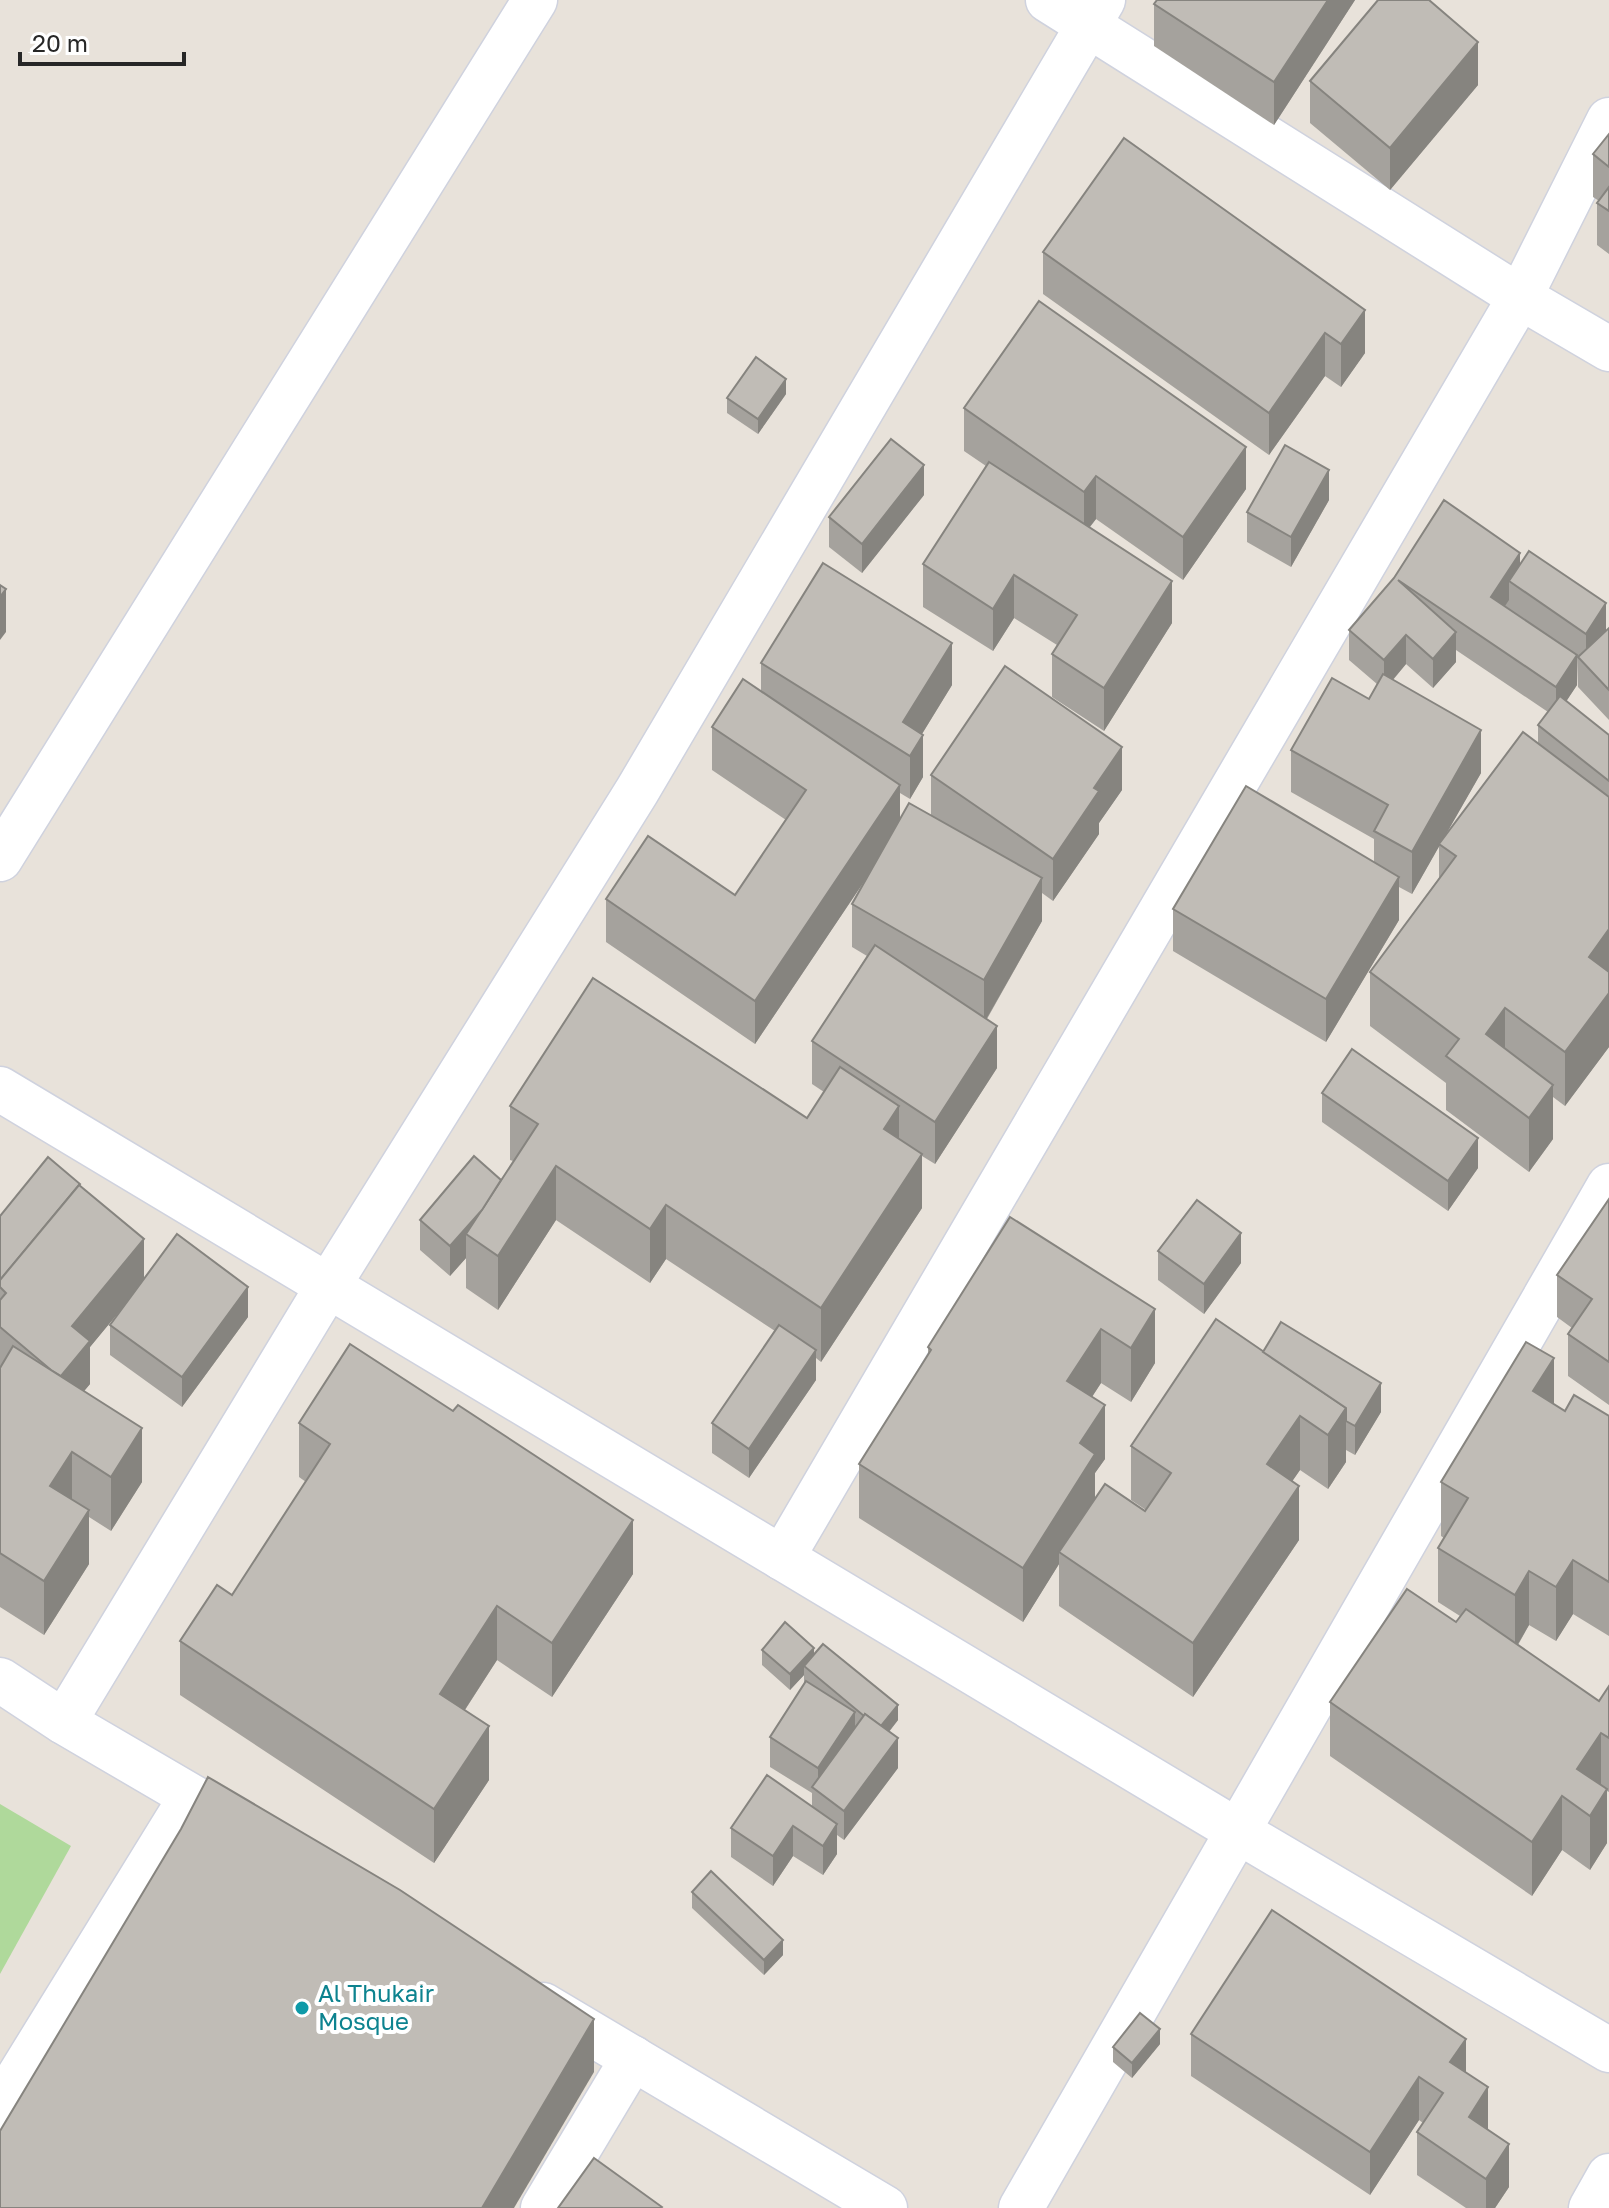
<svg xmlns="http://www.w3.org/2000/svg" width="1609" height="2208" viewBox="0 0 1609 2208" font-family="'Golos Text',sans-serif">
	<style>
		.green { fill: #afd99b }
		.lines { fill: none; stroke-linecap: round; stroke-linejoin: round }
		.minor-casing { stroke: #cfd2de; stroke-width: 47 }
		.minor { stroke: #fff; stroke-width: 44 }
		.wall { fill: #a5a29d; fill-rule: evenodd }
		.shaded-wall { fill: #86847f }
		.building { fill: #c0bcb6; stroke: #86847f; stroke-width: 2 }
		.culture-dot { fill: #0f9aa8; stroke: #fff; stroke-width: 3 }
		.labels { text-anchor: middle; stroke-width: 8; stroke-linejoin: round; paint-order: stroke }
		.culture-label { font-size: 24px; fill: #0d838f; stroke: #fff; text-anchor: start }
	</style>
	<rect width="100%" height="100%" fill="#e8e2da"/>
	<!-- green -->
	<polygon class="green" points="0,1804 71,1846 0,1974"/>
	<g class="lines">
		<defs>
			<g id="minor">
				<polyline points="1048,0 1520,297 1609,349"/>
				<polyline points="0,859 535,0"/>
				<polyline points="0,1089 1239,1832 1609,2050"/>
				<polyline points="782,1558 1520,297 1609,120"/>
				<polyline points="0,1680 64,1722 247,1829"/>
				<polyline points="64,1722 328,1286 637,791 1103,0"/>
				<polyline points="543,2005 885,2208"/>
				<polyline points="0,2107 191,1797"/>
				<polyline points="543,2208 633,2058"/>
				<polyline points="1021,2208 1609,1186"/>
				<polyline points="1591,2208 1609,2176"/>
			</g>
		</defs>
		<!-- minor casing -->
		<use href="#minor" class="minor-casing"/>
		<!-- minor -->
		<use href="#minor" class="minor"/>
	</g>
	<!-- wall -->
	<g class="wall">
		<polygon points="1355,0 1274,125 1154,46 1154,4"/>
		<polygon points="1310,81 1478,85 1390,190 1310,123"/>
		<polygon points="1609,134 1609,254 1597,245 1597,203 1599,201 1593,197 1593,154"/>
		<polygon points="1124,138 1365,353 1341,387 1325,376 1269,455 1043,294 1043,252"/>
		<polygon points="786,394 758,434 727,413 727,398"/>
		<polygon points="964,408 1246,489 1183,580 1096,519 1090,527 1172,623 1104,731 1052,697 1052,654 1057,645 1014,618 993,651 923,607 923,564 986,466 964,451"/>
		<polygon points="924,495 862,573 829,547 829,517"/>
		<polygon points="1329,500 1291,567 1247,542 1247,512"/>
		<path d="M1520,564l86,67 3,-3v92l-31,-33 -1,-29v27l-11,16 43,34v312l-44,59 -12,-9v42l-24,33 -83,-62v-27l-76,-57v-54l69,-94v-32l-27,48 -13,-7v33l-73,122 -153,-91v-42l201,-47v-23l-83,-47v-42l78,-51 8,-15 -28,-24v-30l45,-52zM1456,650l92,62 -10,13v18l-94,94 37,-64 -88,-93 13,-16 27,24 23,-26z"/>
		<polygon points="761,663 952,685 922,734 923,777 910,799 900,793 900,818 931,816 931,775 1122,790 1099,823 1099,834 1053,901 1042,893 1042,921 987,1019 997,1068 935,1164 922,1156 922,1208 821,1362 816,1358 816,1380 749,1478 712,1453 712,1423 775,1331 666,1259 650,1283 556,1220 498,1310 466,1288 466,1258 450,1276 420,1250 420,1220 501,1180 513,1161 510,1160 510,1106 807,1118 824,1092 812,1084 812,1041 867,956 852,947 852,904 867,877 755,1044 606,942 606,899 735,895 786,820 712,770 712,727 761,691"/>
		<polygon points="1322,1093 1478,1168 1448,1211 1322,1122"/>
		<polygon points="80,1186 144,1279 248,1317 182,1407 110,1355 110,1325 126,1303 90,1347 90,1384 84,1391 142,1482 111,1531 89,1517 89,1564 44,1635 0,1607 0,1216"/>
		<polygon points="1609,1199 1609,1405 1568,1376 1568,1334 1572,1328 1557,1317 1557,1275"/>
		<polygon points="1010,1217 1155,1363 1131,1402 1101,1383 1092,1397 1105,1459 1095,1473 1095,1498 1145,1511 1146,1510 1131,1500 1131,1446 1263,1352 1381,1412 1355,1455 1346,1450 1346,1462 1328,1489 1300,1470 1292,1481 1299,1540 1193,1697 1059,1606 1059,1564 1023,1622 859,1518 859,1464 928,1355 928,1347"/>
		<polygon points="1158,1251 1241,1263 1204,1314 1158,1280"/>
		<polygon points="1554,1404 1565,1411 1609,1416 1609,1636 1573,1614 1556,1641 1529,1625 1518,1645 1599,1701 1609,1686 1609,1792 1607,1791 1607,1843 1590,1870 1562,1850 1532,1896 1330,1756 1330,1702 1456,1622 1460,1616 1438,1602 1438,1548 1444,1538 1441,1536 1441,1482"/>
		<polygon points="299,1423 633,1574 552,1697 497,1660 465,1710 489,1780 434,1863 180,1695 180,1641 232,1595 306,1482 299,1477"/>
		<polygon points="762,1650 814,1654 898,1720 889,1732 898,1768 844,1840 837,1835 837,1854 823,1875 793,1856 773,1886 731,1857 731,1828 812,1807 812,1793 770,1767 770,1737 805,1683 804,1682 804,1675 790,1690 762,1665"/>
		<polygon points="692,1892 783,1955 764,1975 692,1908"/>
		<polygon points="1191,2034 1466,2073 1509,2187 1495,2208 1466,2208 1417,2175 1417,2132 1423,2123 1419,2120 1370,2195 1191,2076"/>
		<polygon points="1160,2044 1132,2078 1113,2062 1113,2047"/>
	</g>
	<!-- shaded-wall -->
	<g class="shaded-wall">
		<polygon points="1328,0 1355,0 1274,125 1274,82"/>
		<polygon points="1478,42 1478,85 1390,190 1390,148"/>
		<polygon points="1365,310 1365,353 1341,387 1341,344"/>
		<polygon points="1325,333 1325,376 1269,455 1269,413"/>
		<polygon points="786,379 786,394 758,434 758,419"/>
		<polygon points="1246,447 1246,489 1183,580 1183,537"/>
		<polygon points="924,465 924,495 862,573 862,544"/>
		<polygon points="1329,470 1329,500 1291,567 1291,537"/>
		<polygon points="1096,476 1096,519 1084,534 1084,492"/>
		<polygon points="1520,553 1520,582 1509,581 1509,600 1491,627 1491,597"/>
		<polygon points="1014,575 1014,618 993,651 993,609"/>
		<polygon points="1172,581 1172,623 1104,731 1104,688"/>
		<polygon points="6,589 6,632 0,640 0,597"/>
		<polygon points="1606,603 1606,633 1586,663 1586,634"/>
		<polygon points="1456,632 1456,662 1433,688 1433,659"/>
		<polygon points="1406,635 1406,664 1384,690 1384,660"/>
		<polygon points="952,643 952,685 909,755 903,722"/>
		<polygon points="1577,655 1577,685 1556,717 1556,687"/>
		<polygon points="1481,730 1481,773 1412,894 1412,852"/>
		<polygon points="923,735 923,777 910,799 910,756"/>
		<polygon points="1122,747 1122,790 1099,823 1099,834 1053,901 1053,859 1094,788"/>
		<polygon points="900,785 900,828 755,1044 755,1001"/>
		<polygon points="1399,877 1399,920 1326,1042 1326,999"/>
		<polygon points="1042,878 1042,921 984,1023 984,980"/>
		<polygon points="1609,929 1609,983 1589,957"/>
		<polygon points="1609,993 1609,1047 1565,1106 1565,1052"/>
		<polygon points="1505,1008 1505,1062 1486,1034"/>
		<polygon points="997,1026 997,1068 935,1164 935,1122"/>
		<polygon points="1553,1085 1553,1139 1529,1172 1529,1118"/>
		<polygon points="899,1106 899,1160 884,1129"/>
		<polygon points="1478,1138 1478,1168 1448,1211 1448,1181"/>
		<polygon points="922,1154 922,1208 821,1362 821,1308"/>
		<polygon points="556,1166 556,1220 498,1310 498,1256"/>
		<polygon points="505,1183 466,1234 466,1258 450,1276 450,1246"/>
		<polygon points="666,1205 666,1259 650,1283 650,1229"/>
		<polygon points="1241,1233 1241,1263 1204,1314 1204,1284"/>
		<polygon points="144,1239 144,1282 90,1347 90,1384 60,1420 60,1378 72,1326"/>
		<polygon points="248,1287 248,1317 182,1407 182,1377"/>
		<polygon points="1155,1309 1155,1363 1131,1402 1131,1348"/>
		<polygon points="1101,1329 1101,1383 1067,1435 1067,1381"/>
		<polygon points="816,1350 816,1380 749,1478 749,1449"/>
		<polygon points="1554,1358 1554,1412 1533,1391"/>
		<polygon points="1381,1383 1381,1412 1355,1455 1355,1426"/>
		<polygon points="1105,1405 1105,1459 1095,1473 1095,1507 1059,1552 1059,1564 1023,1622 1023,1568 1080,1443"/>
		<polygon points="1346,1408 1346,1462 1328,1489 1328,1435"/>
		<polygon points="1300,1416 1300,1470 1267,1518 1267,1464"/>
		<polygon points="142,1428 142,1482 111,1531 111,1477"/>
		<polygon points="72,1452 72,1506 50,1486"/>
		<polygon points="1299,1486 1299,1540 1193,1697 1193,1643"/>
		<polygon points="89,1510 89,1564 44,1635 44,1581"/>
		<polygon points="633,1520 633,1574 552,1697 552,1643"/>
		<polygon points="1573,1560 1573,1614 1556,1641 1556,1587"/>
		<polygon points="1529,1571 1529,1625 1515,1649 1515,1595"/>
		<polygon points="497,1606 497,1660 440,1748 440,1694"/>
		<polygon points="814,1648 814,1663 804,1666 804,1675 790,1690 790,1674"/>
		<polygon points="898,1705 898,1720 879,1744 879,1729"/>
		<polygon points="855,1712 855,1742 818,1792 818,1768"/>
		<polygon points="489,1726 489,1780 434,1863 434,1809"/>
		<polygon points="1601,1733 1601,1787 1577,1769"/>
		<polygon points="898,1738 898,1768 844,1840 844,1811"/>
		<polygon points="1607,1789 1607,1843 1590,1870 1590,1816"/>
		<polygon points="1562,1796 1562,1850 1532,1896 1532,1842"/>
		<polygon points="837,1824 837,1854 823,1875 823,1846"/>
		<polygon points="793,1826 793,1856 773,1886 773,1856"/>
		<polygon points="783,1940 783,1955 764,1975 764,1960"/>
		<polygon points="594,2019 594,2072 514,2208 482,2208"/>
		<polygon points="1160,2029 1160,2044 1132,2078 1132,2063"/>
		<polygon points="1466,2039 1466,2082 1450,2062"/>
		<polygon points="1419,2077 1419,2120 1370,2195 1370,2152"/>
		<polygon points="1488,2087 1488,2130 1469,2117"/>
		<polygon points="1509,2144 1509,2187 1495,2208 1486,2208 1486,2179"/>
	</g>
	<!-- building -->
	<g class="building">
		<polygon points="1157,0 1328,0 1274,82 1154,4"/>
		<polygon points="1378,0 1429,0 1478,42 1390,148 1310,81"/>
		<polygon points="1609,134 1609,167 1593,154"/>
		<polygon points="1124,138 1365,310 1341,344 1325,333 1269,413 1043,252"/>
		<polygon points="1609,187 1609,211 1597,203"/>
		<polygon points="1039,301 1246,447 1183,537 1096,476 1084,492 964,408"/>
		<polygon points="756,357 786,379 758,419 727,398"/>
		<polygon points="891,439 924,465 862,544 829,517"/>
		<polygon points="1285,445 1329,470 1291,537 1247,512"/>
		<polygon points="989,462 1172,581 1104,688 1052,654 1077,615 1014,575 993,609 923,564"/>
		<polygon points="1444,500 1520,553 1491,597 1577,655 1556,687 1398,580 1456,632 1433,659 1406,635 1384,660 1349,630 1394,578"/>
		<polygon points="1529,551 1606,603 1586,634 1509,581"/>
		<polygon points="823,563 952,643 903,722 923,735 910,756 761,663"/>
		<polygon points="0,585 6,589 0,597"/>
		<polygon points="1609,628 1609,690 1578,657"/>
		<polygon points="1005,666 1122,747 1094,788 1099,791 1053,859 931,775"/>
		<polygon points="1383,674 1481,730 1412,852 1374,831 1388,805 1291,750 1332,678 1369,699"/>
		<polygon points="743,679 900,785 755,1001 606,899 648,836 735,895 806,790 712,727"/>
		<polygon points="1560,696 1609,735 1609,781 1538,725"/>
		<polygon points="1523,732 1609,797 1609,929 1589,957 1609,972 1609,993 1565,1052 1505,1008 1486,1034 1553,1085 1529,1118 1446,1056 1459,1039 1370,972 1456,856 1439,844"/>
		<polygon points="1246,786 1399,877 1326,999 1173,909"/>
		<polygon points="909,803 1042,878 984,980 852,904"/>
		<polygon points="875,945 997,1026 935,1122 812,1041"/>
		<polygon points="593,978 807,1118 840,1067 899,1106 884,1129 922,1154 821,1308 666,1205 650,1229 556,1166 498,1256 466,1234 538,1124 510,1106"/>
		<polygon points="1352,1049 1478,1138 1448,1181 1322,1093"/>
		<polygon points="474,1156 501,1180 482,1210 450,1246 420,1220"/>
		<polygon points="48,1157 80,1184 0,1280 0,1216"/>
		<polygon points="79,1185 144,1239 72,1326 90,1341 61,1376 51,1370 0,1327 0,1300 6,1293 0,1287 0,1280"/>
		<polygon points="1609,1199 1609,1362 1568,1334 1592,1299 1557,1275"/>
		<polygon points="1197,1200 1241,1233 1204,1284 1158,1251"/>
		<polygon points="1010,1217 1155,1309 1131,1348 1101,1329 1067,1381 1105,1405 1080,1443 1095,1454 1023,1568 859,1464 931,1350 928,1347"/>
		<polygon points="177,1234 248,1287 182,1377 110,1325"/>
		<polygon points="1216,1319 1346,1408 1328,1435 1300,1416 1267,1464 1299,1486 1193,1643 1059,1552 1105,1484 1145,1511 1171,1473 1131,1446"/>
		<polygon points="1281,1322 1381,1383 1355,1426 1346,1421 1346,1408 1263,1352"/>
		<polygon points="779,1325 816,1350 749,1449 712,1423"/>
		<polygon points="1526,1342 1554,1358 1533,1391 1565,1411 1574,1395 1609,1416 1609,1582 1573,1560 1556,1587 1529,1571 1515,1595 1438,1548 1468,1498 1441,1482"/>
		<polygon points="350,1344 453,1411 458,1405 633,1520 552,1643 497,1606 440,1694 489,1726 434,1809 180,1641 217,1585 232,1595 330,1444 299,1423"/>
		<polygon points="13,1346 142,1428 111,1477 72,1452 50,1486 89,1510 44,1581 0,1553 0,1368"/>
		<polygon points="1407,1589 1456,1622 1466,1609 1599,1701 1609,1686 1609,1738 1601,1733 1577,1769 1607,1789 1590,1816 1562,1796 1532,1842 1330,1702"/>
		<polygon points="785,1622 814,1648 790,1674 762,1650"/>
		<polygon points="823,1644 898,1705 881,1726 865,1714 864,1716 804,1666"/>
		<polygon points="806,1681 855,1712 818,1768 770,1737"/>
		<polygon points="865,1714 898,1738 844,1811 812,1787"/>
		<polygon points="767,1775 837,1824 823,1846 793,1826 773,1856 731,1828"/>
		<polygon points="208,1777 400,1890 594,2019 482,2208 0,2208 0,2131 181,1829"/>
		<polygon points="711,1871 783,1940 764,1960 692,1892"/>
		<polygon points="1272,1910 1466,2039 1450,2062 1488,2087 1469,2117 1509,2144 1486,2179 1417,2132 1443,2093 1419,2077 1370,2152 1191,2034"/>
		<polygon points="1140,2013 1160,2029 1132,2063 1113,2047"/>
		<polygon points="594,2158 662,2207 661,2208 558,2208"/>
	</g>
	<!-- markers -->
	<circle class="culture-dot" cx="302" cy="2008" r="8"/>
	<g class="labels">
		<!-- culture labels -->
		<g class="culture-label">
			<text x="318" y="2002">Al Thukair<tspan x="318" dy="28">Mosque</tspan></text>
		</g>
	</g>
	<!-- scale -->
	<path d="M20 52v12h164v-12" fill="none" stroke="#272727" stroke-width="4"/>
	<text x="32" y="52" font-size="24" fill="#272727" stroke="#ffffff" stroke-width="6" paint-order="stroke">20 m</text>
</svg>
